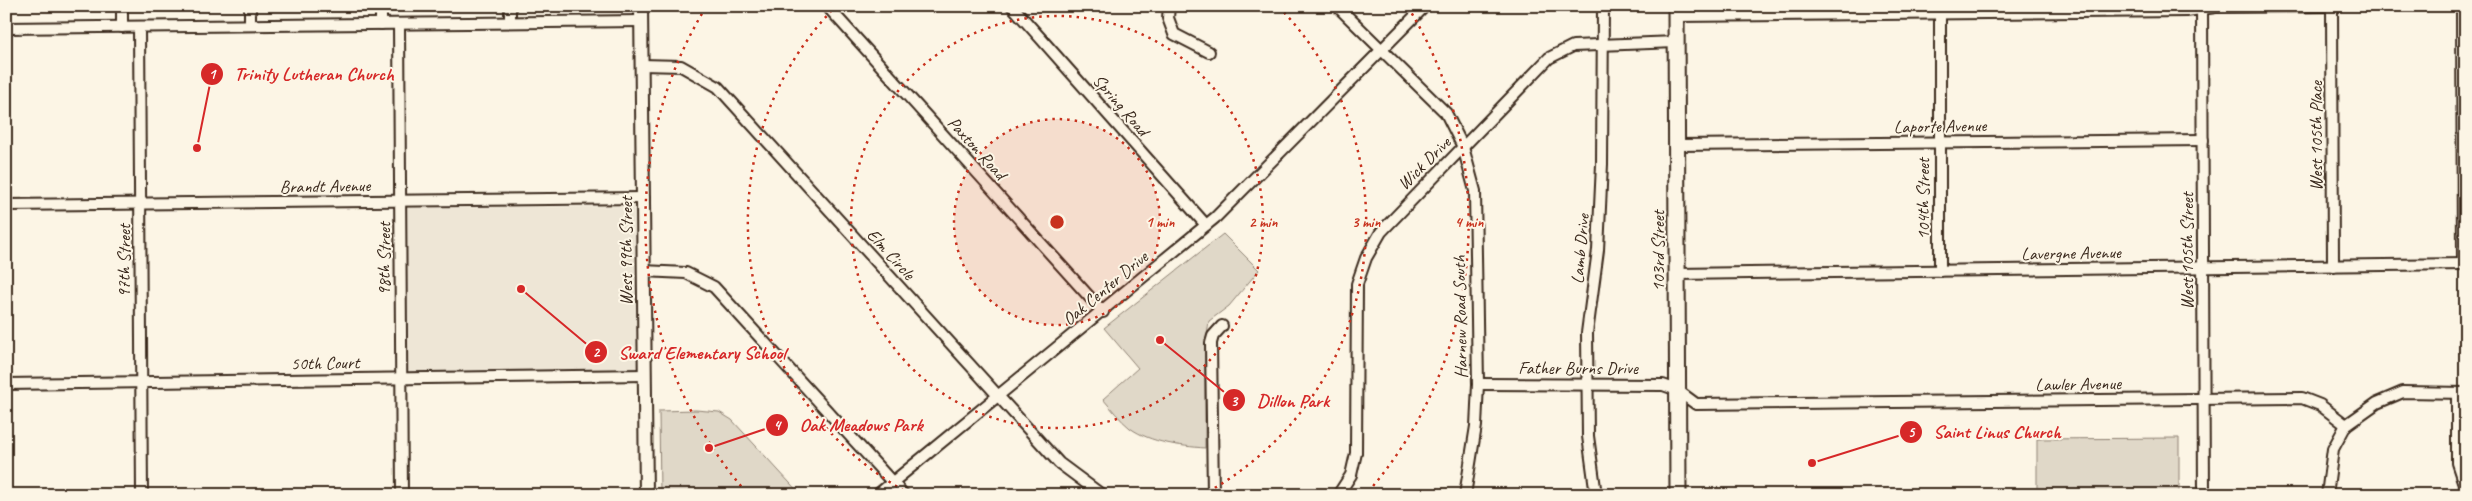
<svg xmlns="http://www.w3.org/2000/svg" width="2472" height="501" viewBox="0 0 2472 501" font-family="Caveat,sans-serif">
	<style>
		.built { fill: #eee6d6 }
		.green { fill: #e0d8c8; stroke: #8e8173 }
		.lines { fill: none; stroke-linecap: round; stroke-linejoin: round }
		.minor-casing { stroke: #3b2a1e; stroke-width: 14 }
		.tertiary-casing { stroke: #3b2a1e; stroke-width: 16 }
		.secondary-casing { stroke: #3b2a1e; stroke-width: 19 }
		.minor { stroke: #fcf5e5; stroke-width: 10 }
		.tertiary { stroke: #fcf5e5; stroke-width: 12 }
		.secondary { stroke: #fcf5e5; stroke-width: 15 }
		.ring { fill: none; stroke: #c8321e; stroke-width: 2.5; stroke-dasharray: 2.5 5 }
		.labels { text-anchor: middle; stroke-width: 4; stroke-linejoin: round; paint-order: stroke }
		.street-label { font-size: 18px; fill: #3b2a1e; stroke: #fcf5e5 }
		.centre { fill: #c8321e; stroke: #fcf5e5; stroke-width: 2.5 }
		.ring-label { font-size: 15px; text-anchor: middle; font-weight: bold; fill: #c8321e; stroke: #fcf5e5; stroke-width: 4; stroke-linejoin: round; paint-order: stroke }
		.leader { fill: none; stroke: #d62828; stroke-width: 2 }
		.callout-dot { fill: #d62828; stroke: #fcf5e5; stroke-width: 2 }
		.mark-label { font-size: 15px; text-anchor: middle; font-weight: bold; fill: #fff }
		.callout-label { font-size: 19px; text-anchor: middle; font-weight: bold; fill: #d62828; stroke: #fcf5e5; stroke-width: 4; stroke-linejoin: round; paint-order: stroke }
	</style>
	<rect width="100%" height="100%" fill="#fcf5e5"/>
	<filter id="ink" filterUnits="userSpaceOnUse"><feTurbulence type="fractalNoise" baseFrequency=".02" numOctaves="2"/><feDisplacementMap in="SourceGraphic" scale="10" xChannelSelector="R" yChannelSelector="G"/><feConvolveMatrix kernelMatrix="1 2 1 2 8 2 1 2 1" color-interpolation-filters="sRGB"/></filter>
	<g filter="url(#ink)">
		<!-- built -->
		<polygon class="built" points="635,206 637,371 407,374 406,208"/>
		<!-- green -->
		<g class="green">
			<path d="M1223,234l36,36 -30,36 -20,15 -4,30v97c-25,-2 -54,-5 -75,-20 -10,-8 -19,-20 -27,-29l35,-31 -34,-40z"/>
			<polygon points="696,410 719,412 732,420 801,495 660,495 659,411"/>
			<polygon points="2179,438 2179,495 2037,495 2037,439"/>
		</g>
		<g class="lines">
			<defs>
				<g id="minor">
					<polyline points="122,6 122,27"/>
					<polyline points="381,6 381,24"/>
					<polyline points="510,6 510,22"/>
					<polyline points="827,6 1103,312"/>
					<polyline points="1012,6 1206,225"/>
					<polyline points="1169,6 1168,18 1174,34 1209,52"/>
					<polyline points="1337,6 1446,113 1463,147 1475,191 1478,384 1476,426 1465,495"/>
					<polyline points="2202,6 2204,495"/>
					<polyline points="2332,6 2333,266"/>
					<polyline points="2462,6 2463,264"/>
					<polyline points="1676,16 2186,11 2216,7 2333,6"/>
					<polyline points="399,24 402,495"/>
					<polyline points="250,25 250,6"/>
					<polyline points="139,27 142,495"/>
					<polyline points="6,28 641,21"/>
					<polyline points="642,65 681,66 718,87 1059,463 1102,495"/>
					<polyline points="1677,145 2203,140"/>
					<polyline points="6,205 644,198"/>
					<polyline points="643,271 686,273 714,287 904,495"/>
					<polyline points="1940,271 1940,7"/>
					<polyline points="1677,274 2466,264"/>
					<polyline points="6,384 645,375"/>
					<polyline points="1478,384 1663,385 1677,390 1696,404 2302,398 2320,405 2346,425"/>
					<polyline points="2457,393 2457,463 2466,490"/>
					<polyline points="877,495 1216,217 1425,6"/>
					<polyline points="1213,495 1211,343 1213,336 1222,326"/>
					<polyline points="1338,495 1351,475 1356,453 1357,284 1366,258 1381,232 1549,58 1573,46 1676,42"/>
					<polyline points="1596,495 1588,436 1587,333 1598,250 1602,164 1603,6"/>
					<polyline points="2327,495 2333,449 2346,425 2377,403 2403,392 2466,393"/>
				</g>
				<polyline id="tertiary" points="641,6 646,495"/>
				<polyline id="secondary" points="1676,6 1678,495"/>
			</defs>
			<!-- minor casing -->
			<use href="#minor" class="minor-casing"/>
			<!-- tertiary casing -->
			<use href="#tertiary" class="tertiary-casing"/>
			<!-- secondary casing -->
			<use href="#secondary" class="secondary-casing"/>
			<!-- minor -->
			<use href="#minor" class="minor"/>
			<!-- tertiary -->
			<use href="#tertiary" class="tertiary"/>
			<!-- secondary -->
			<use href="#secondary" class="secondary"/>
		</g>
	</g>
	<!-- distance rings -->
	<circle cx="1057" cy="222" r="103" fill="#c8321e" fill-opacity=".12"/>
	<g class="ring">
		<circle cx="1057" cy="222" r="103"/>
		<circle cx="1057" cy="222" r="206"/>
		<path d="M910 494A309 309 0 0 1 835 7M1279 7A309 309 0 0 1 1204 494"/>
		<path d="M746 492A412 412 0 0 1 706 7M1408 7A412 412 0 0 1 1368 492"/>
	</g>
	<g class="labels">
		<!-- street labels -->
		<g class="street-label">
			<text transform="translate(1121 105) rotate(49)" y="6">Spring Road</text>
			<text transform="translate(1940 126) rotate(-1)" y="6">Laporte Avenue</text>
			<text transform="translate(2316 136) rotate(-90)" y="6">West 105th Place</text>
			<text transform="translate(977 148) rotate(48)" y="6">Paxton Road</text>
			<text transform="translate(1424 163) rotate(-45)" y="6">Wick Drive</text>
			<text transform="translate(325 186) rotate(-1)" y="6">Brandt Avenue</text>
			<text transform="translate(1923 199) rotate(-90)" y="6">104th Street</text>
			<text transform="translate(1580 249) rotate(-85)" y="6">Lamb Drive</text>
			<text transform="translate(626 251) rotate(-90)" y="6">West 99th Street</text>
			<text transform="translate(1658 251) rotate(-90)" y="6">103rd Street</text>
			<text transform="translate(2187 251) rotate(-90)" y="6">West 105th Street</text>
			<text transform="translate(2071 253) rotate(-1)" y="6">Lavergne Avenue</text>
			<text transform="translate(891 254) rotate(48)" y="6">Elm Circle</text>
			<text transform="translate(384 259) rotate(-90)" y="6">98th Street</text>
			<text transform="translate(124 261) rotate(-90)" y="6">97th Street</text>
			<text transform="translate(1105 288) rotate(-40)" y="6">Oak Center Drive</text>
			<text transform="translate(1460 317) rotate(-91)" y="6">Harnew Road South</text>
			<text transform="translate(325 363) rotate(-1)" y="6">50th Court</text>
			<text x="1578" y="374">Father Burns Drive</text>
			<text transform="translate(2078 384) rotate(-1)" y="6">Lawler Avenue</text>
		</g>
	</g>
	<circle cx="1057" cy="222" r="8" class="centre"/>
	<g class="ring-label">
		<text x="1160" y="227">1 min</text>
		<text x="1263" y="227">2 min</text>
		<text x="1366" y="227">3 min</text>
		<text x="1469" y="227">4 min</text>
	</g>
	<!-- callouts -->
	<path class="leader" d="M197 148L212 74M521 289L596 352M1160 340L1234 400M709 448L777 425M1812 463L1911 432"/>
	<g class="callout-dot">
		<circle cx="197" cy="148" r="5"/>
		<circle cx="521" cy="289" r="5"/>
		<circle cx="1160" cy="340" r="5"/>
		<circle cx="709" cy="448" r="5"/>
		<circle cx="1812" cy="463" r="5"/>
		<circle cx="212" cy="74" r="12"/>
		<circle cx="596" cy="352" r="12"/>
		<circle cx="1234" cy="400" r="12"/>
		<circle cx="777" cy="425" r="12"/>
		<circle cx="1911" cy="432" r="12"/>
	</g>
	<g class="mark-label">
		<text x="212" y="79">1</text>
		<text x="596" y="357">2</text>
		<text x="1234" y="406">3</text>
		<text x="777" y="430">4</text>
		<text x="1911" y="437">5</text>
	</g>
	<g class="callout-label">
		<text x="314" y="80">Trinity Lutheran Church</text>
		<text x="702" y="359">Sward Elementary School</text>
		<text x="1293" y="407">Dillon Park</text>
		<text x="861" y="431">Oak Meadows Park</text>
		<text x="1997" y="438">Saint Linus Church</text>
	</g>
	<!-- margin -->
	<rect width="2472" height="501" fill="none" stroke="#fcf5e5" stroke-width="25"/>
	<rect x="12" y="12" width="2447" height="476" fill="none" stroke="#3b2a1e" stroke-width="2" filter="url(#ink)"/>
</svg>
